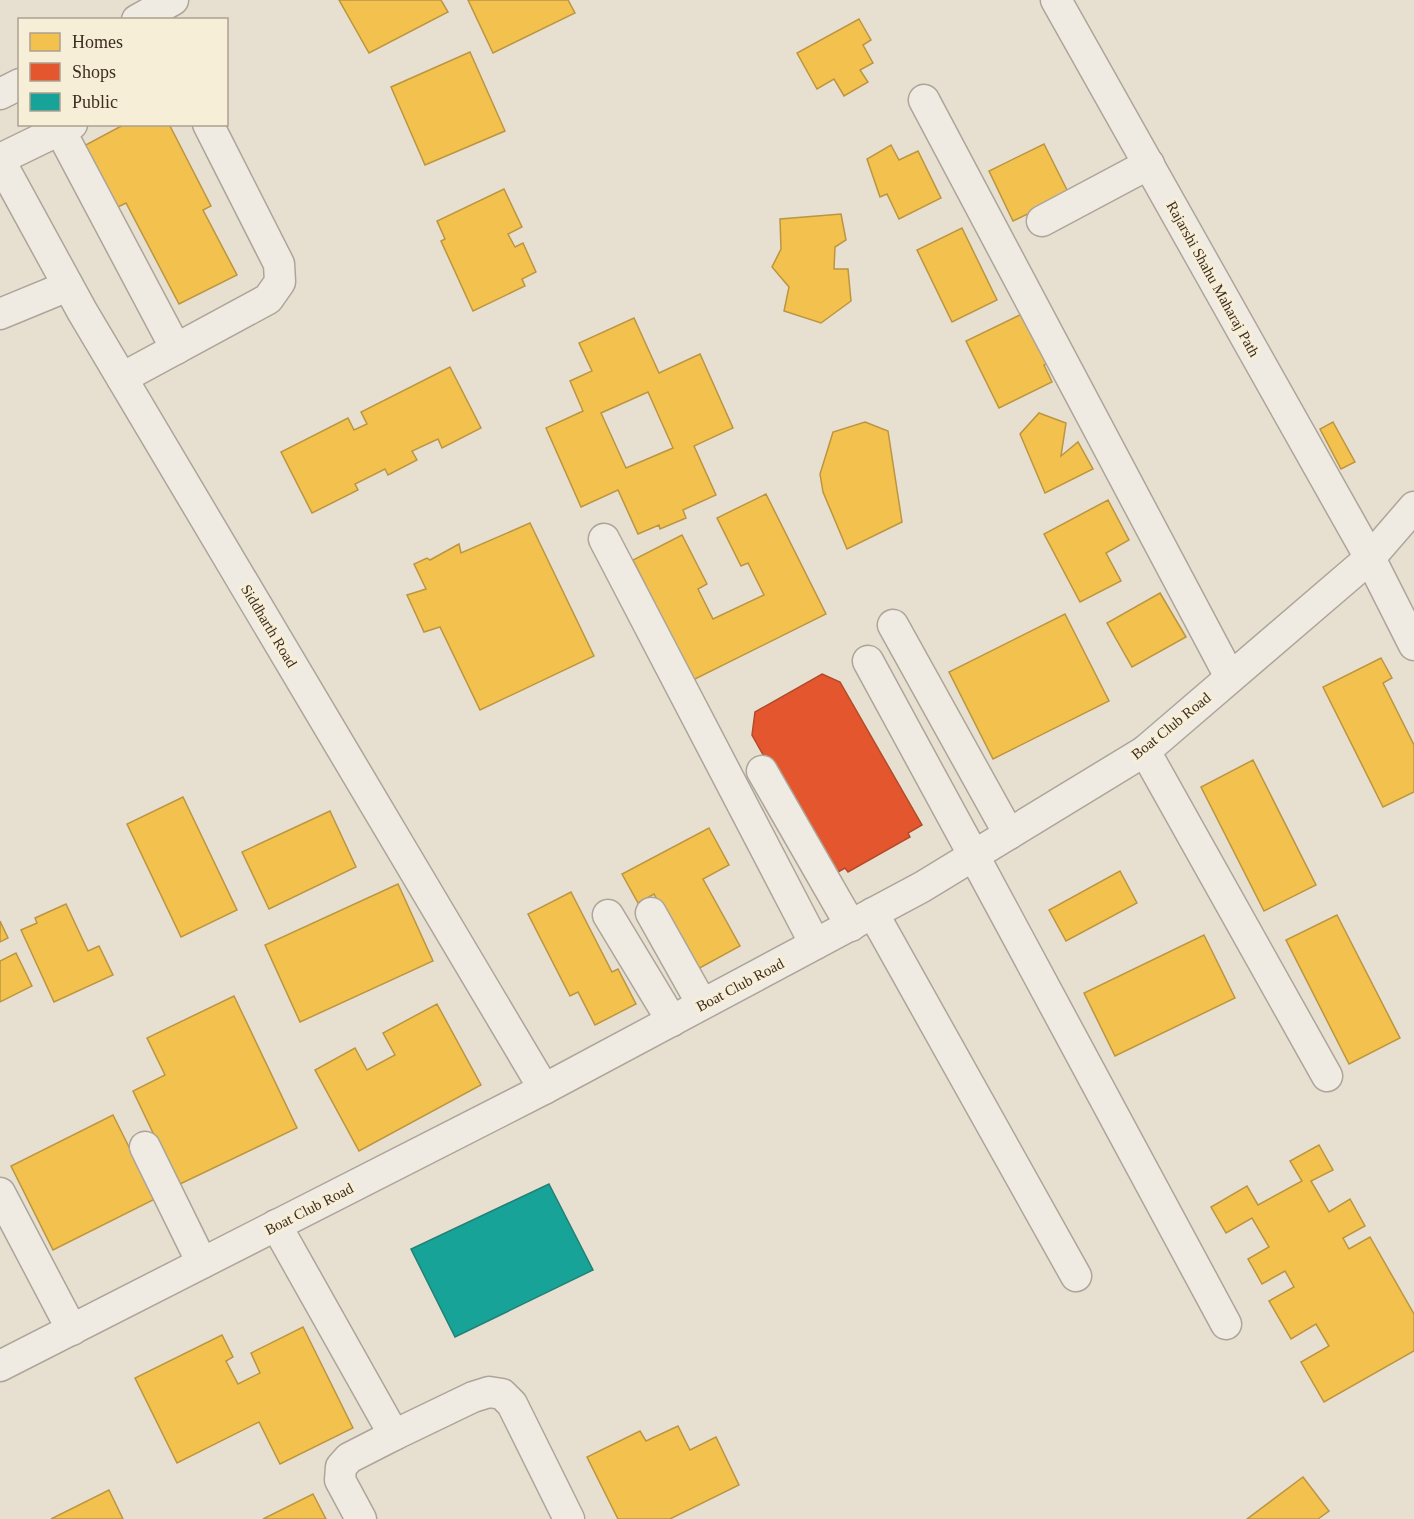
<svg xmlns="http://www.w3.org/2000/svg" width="1414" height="1519" viewBox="0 0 1414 1519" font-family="Georgia,serif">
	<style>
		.homes { fill: #f2c14e; stroke: #bc9540; stroke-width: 1.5; fill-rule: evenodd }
		.shops { fill: #e4572e; stroke: #b24b2a; stroke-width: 1.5 }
		.public { fill: #17a398; stroke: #228074; stroke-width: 1.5 }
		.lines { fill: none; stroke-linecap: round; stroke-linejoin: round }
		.minor-casing { stroke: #ada599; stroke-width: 33 }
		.minor { stroke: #efebe3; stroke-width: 30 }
		.labels { text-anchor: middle; stroke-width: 6; stroke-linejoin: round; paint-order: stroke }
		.street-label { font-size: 15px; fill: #3d2e20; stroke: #f7eed8 }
	</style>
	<rect width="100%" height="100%" fill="#e7e0d1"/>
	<!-- homes -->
	<g class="homes">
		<polygon points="339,0 441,0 448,12 369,53"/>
		<polygon points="468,0 568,0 575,13 493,53"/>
		<polygon points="859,19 871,40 863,45 873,63 860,70 868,82 844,96 834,79 817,89 797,53"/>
		<polygon points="470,52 505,131 425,165 391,87"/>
		<polygon points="125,124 169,124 211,206 203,210 237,275 179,304 126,203 112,210 80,148"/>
		<polygon points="1044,144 1069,194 1013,221 989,171"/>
		<polygon points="891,145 899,160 918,151 941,198 899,219 887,194 880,197 867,159"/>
		<polygon points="504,189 522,227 508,234 515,247 523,243 536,272 522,279 525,286 473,311 441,241 445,239 437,221"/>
		<polygon points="841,214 846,240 835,247 834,269 848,269 851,301 821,323 784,311 789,287 772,267 781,249 780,219"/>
		<polygon points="962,228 997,300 952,322 917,250"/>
		<polygon points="1022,314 1052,361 1044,365 1052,382 999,408 966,341"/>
		<path d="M634,318l25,55 41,-19 33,74 -39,18 22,49 -33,15 3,8 -26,11 -1,-4 -21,9 -20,-44 -37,17 -35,-79 37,-17 -13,-30 22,-10 -13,-28zM648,392l25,56 -47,20 -25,-55z"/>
		<polygon points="450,367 481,428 442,448 438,439 412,451 417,460 388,475 385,469 355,484 358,490 312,513 281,452 348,418 354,430 367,424 361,412"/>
		<polygon points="1039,413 1066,423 1061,456 1078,442 1093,469 1045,493 1020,434"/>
		<polygon points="865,422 888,431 902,522 847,549 823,492 820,474 833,432"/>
		<polygon points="1333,422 1355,462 1341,469 1320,429"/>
		<polygon points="766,494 826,614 693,680 633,560 682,535 707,584 698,589 713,619 764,595 748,563 741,566 717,518"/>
		<polygon points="1108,500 1129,540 1106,553 1121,581 1080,602 1044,534"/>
		<polygon points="530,523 594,656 480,710 440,627 424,632 407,595 426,589 414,564 427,558 430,560 459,544 461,553"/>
		<polygon points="1160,593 1186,637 1132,667 1107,623"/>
		<polygon points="1065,614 1109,701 993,759 949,672"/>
		<polygon points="1381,658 1392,678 1383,683 1414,745 1414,792 1383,807 1323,687"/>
		<polygon points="1253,760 1316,885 1264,911 1201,787"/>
		<polygon points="183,797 237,910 181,937 127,824"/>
		<polygon points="330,811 356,867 269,909 242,852"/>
		<polygon points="709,828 729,865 703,879 740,946 696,970 654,894 638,903 622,874"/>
		<polygon points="1120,871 1137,903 1066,941 1049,910"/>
		<polygon points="398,884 433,961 300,1022 265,945"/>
		<polygon points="571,892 612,972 618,969 636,1004 595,1025 578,992 570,996 528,914"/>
		<polygon points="66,904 88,951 99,946 113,975 54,1002 21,930 37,923 35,918"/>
		<polygon points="1337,915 1400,1038 1349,1064 1286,940"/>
		<polygon points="0,921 8,938 0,942"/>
		<polygon points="1204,935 1235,998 1115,1056 1084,993"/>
		<polygon points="16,953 32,986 0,1002 0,961"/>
		<polygon points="234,996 297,1128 178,1185 133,1091 165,1075 147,1038"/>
		<polygon points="437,1004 481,1085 359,1151 315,1070 355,1048 367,1070 395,1055 383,1033"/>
		<polygon points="113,1115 155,1199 53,1250 11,1166"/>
		<polygon points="1319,1145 1333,1170 1311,1181 1329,1212 1350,1199 1365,1226 1343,1238 1349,1249 1370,1237 1414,1314 1414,1351 1324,1402 1301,1362 1329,1346 1316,1324 1291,1339 1269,1301 1294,1287 1285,1271 1262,1284 1248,1259 1269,1247 1252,1218 1226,1233 1211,1207 1247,1186 1258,1205 1302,1181 1290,1161"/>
		<polygon points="303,1327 353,1428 280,1464 259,1422 177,1463 135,1378 222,1335 233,1357 226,1361 238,1384 260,1373 251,1353"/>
		<polygon points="678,1426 690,1450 716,1437 739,1485 670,1519 618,1519 587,1457 640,1431 646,1441"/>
		<polygon points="1303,1477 1329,1511 1318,1519 1247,1519"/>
		<polygon points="109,1490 123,1519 51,1519"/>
		<polygon points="313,1494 326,1519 263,1519"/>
	</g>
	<!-- shops -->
	<polygon class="shops" points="822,674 840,682 922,825 908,833 910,837 848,872 845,868 831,876 752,735 755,712"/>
	<!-- public -->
	<polygon class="public" points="549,1184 593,1270 455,1337 411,1249"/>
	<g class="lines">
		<defs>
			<g id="minor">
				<polyline points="1056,0 1370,558 1414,645"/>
				<polyline points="137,20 173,0"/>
				<polyline points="0,94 20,84"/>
				<polyline points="924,100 1230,677"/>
				<polyline points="60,130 176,349"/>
				<polyline points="0,159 72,124"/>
				<polyline points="0,161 82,311 544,1089"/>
				<polyline points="1042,221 1149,164"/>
				<polyline points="0,314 68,286"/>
				<polyline points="122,378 268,299 280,282 279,264 208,124"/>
				<polyline points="604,539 815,944"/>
				<polyline points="893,625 1009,834"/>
				<polyline points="868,661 974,856 1226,1324"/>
				<polyline points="1145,751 1327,1076"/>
				<polyline points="762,771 851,926"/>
				<polyline points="651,913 702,1004"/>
				<polyline points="873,913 1076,1276"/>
				<polyline points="608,915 672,1021"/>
				<polyline points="145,1147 202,1263"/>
				<polyline points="0,1193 72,1330"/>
				<polyline points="276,1225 394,1435 473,1397 489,1392 502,1394 512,1404 569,1519"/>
				<polyline points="0,1366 544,1089 922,887 1145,751 1370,558 1414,507"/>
				<polyline points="361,1519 340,1480 341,1467 349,1458 394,1435"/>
			</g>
		</defs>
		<!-- minor casing -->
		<use href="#minor" class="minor-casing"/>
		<!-- minor -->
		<use href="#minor" class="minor"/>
	</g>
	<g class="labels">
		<!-- street labels -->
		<g class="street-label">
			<text transform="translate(1213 279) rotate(61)" y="5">Rajarshi Shahu Maharaj Path</text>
			<text transform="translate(269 626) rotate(59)" y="5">Siddharth Road</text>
			<text transform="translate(1171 726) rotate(-39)" y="5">Boat Club Road</text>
			<text transform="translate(740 985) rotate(-28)" y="5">Boat Club Road</text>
			<text transform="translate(309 1209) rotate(-27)" y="5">Boat Club Road</text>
		</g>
	</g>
	<!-- legend -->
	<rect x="18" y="18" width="210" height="108" fill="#f7eed8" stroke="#ada18e" stroke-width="1.5"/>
	<rect x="30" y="33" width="30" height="18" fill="#f2c14e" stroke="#ada18e" stroke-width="1.5"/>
	<text x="72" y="48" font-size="18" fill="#3d2e20">Homes</text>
	<rect x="30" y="63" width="30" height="18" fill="#e4572e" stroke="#ada18e" stroke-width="1.5"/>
	<text x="72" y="78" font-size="18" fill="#3d2e20">Shops</text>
	<rect x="30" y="93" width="30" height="18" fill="#17a398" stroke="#ada18e" stroke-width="1.5"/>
	<text x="72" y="108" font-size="18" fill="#3d2e20">Public</text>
</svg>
